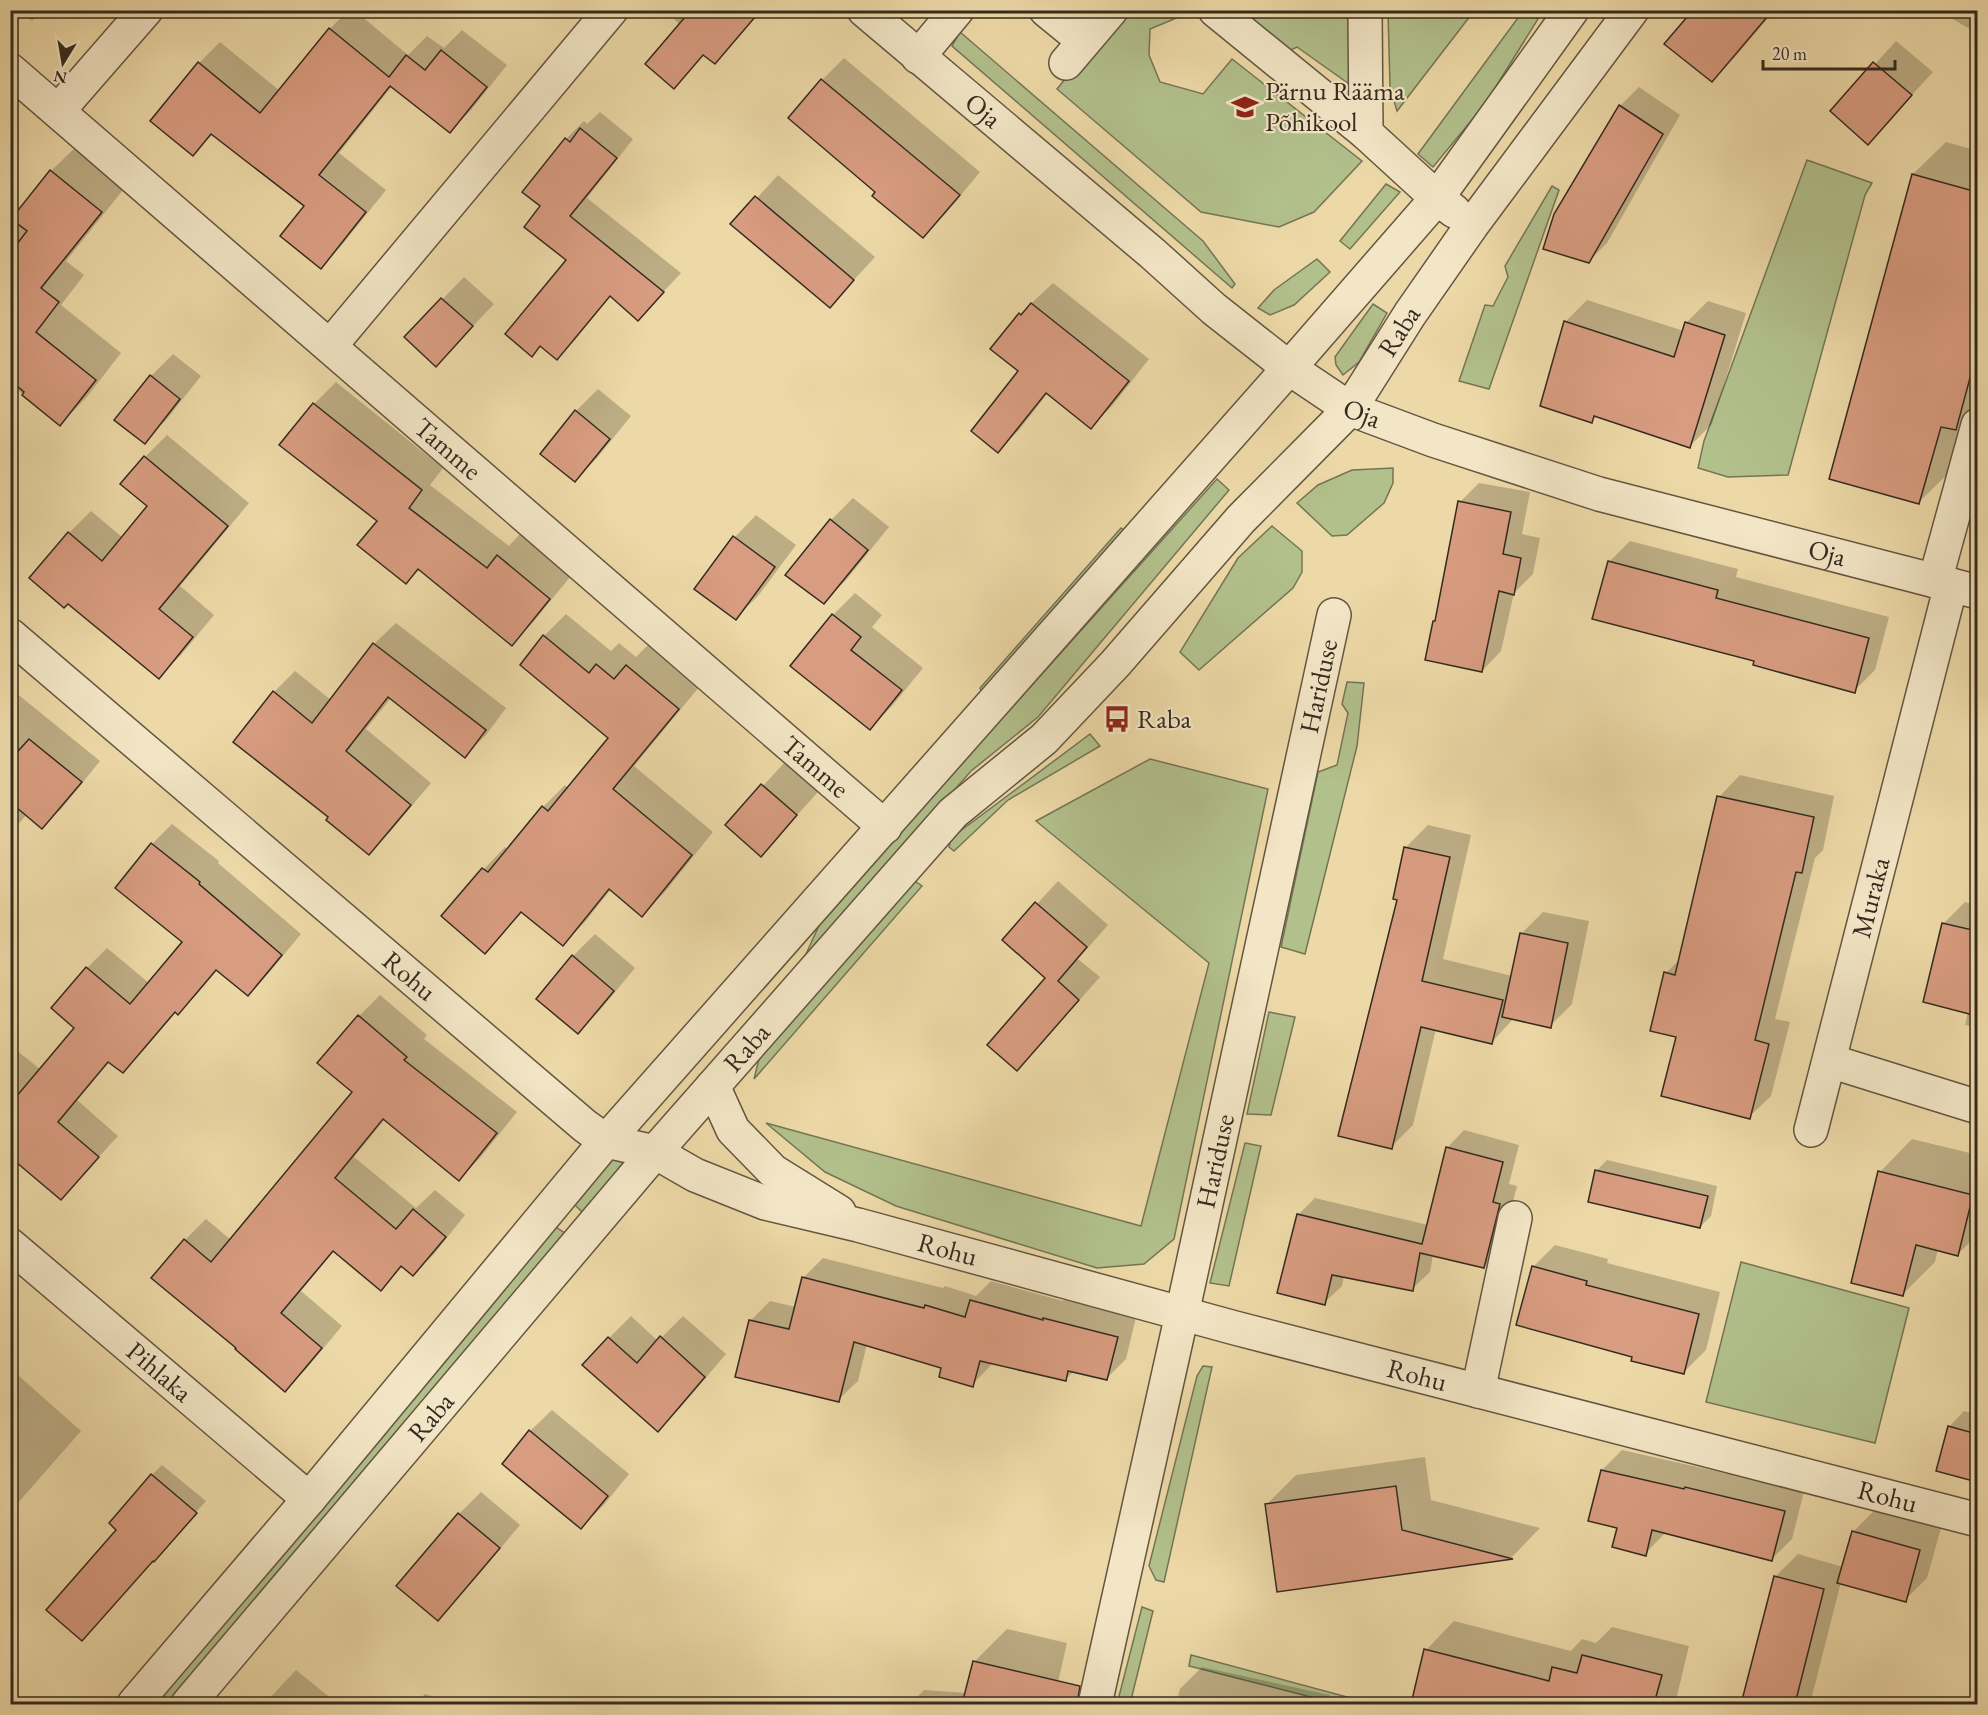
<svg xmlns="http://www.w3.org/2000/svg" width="1988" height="1715" viewBox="0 0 1988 1715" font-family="'EB Garamond',serif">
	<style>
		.green { fill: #b2c08c; stroke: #747556; stroke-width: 1.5 }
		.shadow { fill: #0003 }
		.building { fill: #d89c80; stroke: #352a20; stroke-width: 1.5 }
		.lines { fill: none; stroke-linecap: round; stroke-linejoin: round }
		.minor-casing { stroke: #635642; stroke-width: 36 }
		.minor { stroke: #f3e6c6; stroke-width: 33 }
		.labels { text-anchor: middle; stroke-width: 4.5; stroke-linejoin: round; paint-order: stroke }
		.poi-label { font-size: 27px; fill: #352a20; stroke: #f3e6c6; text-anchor: start }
		.street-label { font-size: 27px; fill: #352a20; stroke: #f3e6c6 }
	</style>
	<rect width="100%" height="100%" fill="#edd9a7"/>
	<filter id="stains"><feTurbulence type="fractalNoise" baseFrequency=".00333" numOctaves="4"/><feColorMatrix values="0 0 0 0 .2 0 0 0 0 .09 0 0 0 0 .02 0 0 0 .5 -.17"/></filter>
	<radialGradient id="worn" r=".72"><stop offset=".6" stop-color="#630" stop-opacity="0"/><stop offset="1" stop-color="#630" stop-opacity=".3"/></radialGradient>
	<!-- green -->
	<g class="green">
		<polygon points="1121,11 1174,11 1181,16 1150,29 1149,55 1160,82 1203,94 1232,59 1362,161 1314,212 1279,227 1201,212 1057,89"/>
		<polygon points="1228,11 1348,11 1352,86 1297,47 1280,55"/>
		<polygon points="1388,11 1474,11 1397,111 1390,87"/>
		<polygon points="1523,11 1528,11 1538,19 1485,104 1433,167 1418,154"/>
		<polygon points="960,32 1203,241 1235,284 1232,288 952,46"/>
		<polygon points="1807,160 1872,183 1865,195 1788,475 1728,477 1698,468 1704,441"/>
		<polygon points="1386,184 1400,192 1350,249 1340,241"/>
		<polygon points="1552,186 1559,190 1489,389 1459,381 1485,305 1493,306 1508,277 1505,266"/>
		<polygon points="1317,259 1330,272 1294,305 1270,315 1258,308 1274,290"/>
		<polygon points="1373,304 1387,313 1359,362 1343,375 1336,365 1335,357"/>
		<polygon points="1393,468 1393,483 1384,503 1347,535 1332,536 1297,503 1318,485 1352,470"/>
		<polygon points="1217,479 1229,490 1038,717 971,771 801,965 822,919"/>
		<polygon points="1272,526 1302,551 1302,572 1293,588 1199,670 1180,652 1238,558"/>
		<polygon points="1121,528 1128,533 983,694 980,688"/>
		<polygon points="1347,682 1364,683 1357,746 1305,954 1281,947 1318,772 1337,765 1348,713 1342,704"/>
		<polygon points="1090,734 1100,746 1008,800 954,851 949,847 951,838"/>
		<polygon points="1150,759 1268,789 1174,1239 1144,1264 1097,1268 896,1206 825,1172 766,1123 1141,1226 1209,963 1036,821"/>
		<polygon points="913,880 922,886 754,1079 759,1059"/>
		<polygon points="1269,1012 1295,1017 1271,1115 1247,1114"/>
		<polygon points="1245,1143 1261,1146 1229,1286 1210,1283"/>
		<polygon points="616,1156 623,1159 621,1172 584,1214 573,1203"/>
		<polygon points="553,1225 566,1234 171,1704 157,1704 153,1701"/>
		<polygon points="1741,1262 1909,1308 1875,1443 1706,1402"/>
		<polygon points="1203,1366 1212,1367 1164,1582 1156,1580 1149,1566 1197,1376"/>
		<polygon points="1142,1607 1153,1611 1130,1704 1117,1704"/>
		<polygon points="1191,1655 1373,1704 1314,1704 1315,1698 1189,1666"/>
	</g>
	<!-- shadow -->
	<g class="shadow">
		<polygon points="19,10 42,10 32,21"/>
		<polygon points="348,10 354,10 408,55 427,36 444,48 462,30 507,65 471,110 450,131 392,86 339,153 386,190 341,246 321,267 306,206 213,134 193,154 152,121 199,63 220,42 280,91 330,29"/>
		<polygon points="682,10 762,10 715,62 705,54 674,87 680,25 674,19"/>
		<polygon points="1695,10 1775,10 1734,58 1712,80"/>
		<polygon points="1938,10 1978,10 1978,34"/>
		<polygon points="1896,41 1933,72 1868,143 1832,111"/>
		<polygon points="844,58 980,172 945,214 923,236 877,192 790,118 822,80"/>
		<polygon points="1639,87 1680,115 1607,243 1588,262 1556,215 1620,106"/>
		<polygon points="600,112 633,139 587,198 681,273 638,319 611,295 575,340 557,358 541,345 532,355 568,260 543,206 566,139 584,121 587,124"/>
		<polygon points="1946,142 1978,151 1978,406 1966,418 1952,470 1919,502 1913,174"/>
		<polygon points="78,145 127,185 66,261 84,275 61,305 121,353 86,398 60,424 10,384 10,221 51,171"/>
		<polygon points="778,175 875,257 830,306 733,224"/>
		<polygon points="464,277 494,304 436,365 406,337"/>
		<polygon points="1053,283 1149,359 1112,406 1091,427 1048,393 1019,430 998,451 1020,371 1020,314"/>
		<polygon points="1587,300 1684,331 1686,323 1708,301 1746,313 1712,424 1690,446 1597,416 1591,421 1565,322"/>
		<polygon points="173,354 201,376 166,420 144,442 116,419 151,376"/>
		<polygon points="336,382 443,468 430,485 509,546 520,534 571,576 533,622 511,644 420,569 406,582 379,520 281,444 314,404"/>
		<polygon points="598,389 631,416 597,458 575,480 576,411"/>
		<polygon points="167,435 249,503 180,586 214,615 181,655 159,677 68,602 31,578 69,533 91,511 123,538 150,506 123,484 145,457"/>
		<polygon points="1479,483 1530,492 1522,534 1540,538 1533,574 1514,593 1501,651 1482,671 1437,619 1460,502"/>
		<polygon points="853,498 889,527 846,580 824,602 831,520"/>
		<polygon points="756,515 796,545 758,596 736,618 696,589 735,537"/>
		<polygon points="1630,541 1738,569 1736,577 1889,617 1875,670 1854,691 1756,660 1609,562"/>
		<polygon points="855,593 882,615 872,627 923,668 892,706 870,728 792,665 833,615"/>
		<polygon points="566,614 611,651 619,643 636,657 649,644 700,686 634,766 713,832 664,893 642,915 611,889 585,922 563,944 523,911 485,952 484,869 505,847 508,850 543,807 565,785 568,788 610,737 544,636"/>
		<polygon points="396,623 506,708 486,735 465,756 391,698 366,729 431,783 390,832 368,853 330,817 274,692 295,671 331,700 374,644"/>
		<polygon points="10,688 100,761 62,808 42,827 27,814 10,834"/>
		<polygon points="784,763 818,792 761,855 727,825"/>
		<polygon points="1740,775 1834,796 1823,850 1815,858 1775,1019 1790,1022 1771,1096 1749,1117 1677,1036 1666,973 1680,959 1719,797"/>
		<polygon points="172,824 219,861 218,863 301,934 268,974 247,994 218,969 198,993 178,1013 176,1012 143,1051 123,1071 110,1061 77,1100 118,1136 61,1198 10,1155 10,1045 41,1070 77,1028 87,968 107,948 149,983 184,942 117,887 152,844"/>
		<polygon points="1428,825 1471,835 1443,959 1512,976 1521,934 1543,912 1589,921 1572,1004 1550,1026 1514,1018 1492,1042 1436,1029 1413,1125 1391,1147 1399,899 1394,898 1406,847"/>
		<polygon points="1058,881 1108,925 1078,959 1100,977 1038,1047 1017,1069 1047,978 1004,940"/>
		<polygon points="1965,902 1978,905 1978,1028 1965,1025 1968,1012 1943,924"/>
		<polygon points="595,934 635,968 600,1010 578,1032 573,956"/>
		<polygon points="380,995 427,1035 424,1039 517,1112 480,1158 459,1179 385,1119 354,1157 416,1208 435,1190 465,1215 434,1254 413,1274 403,1266 381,1289 334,1251 301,1291 342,1326 306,1369 285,1390 185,1240 206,1219 231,1240 354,1092 359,1016"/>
		<polygon points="1464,1130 1519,1145 1509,1184 1517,1186 1501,1249 1484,1267 1433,1255 1430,1272 1412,1289 1344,1276 1342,1286 1324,1303 1298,1215 1315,1198 1428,1225 1447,1148"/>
		<polygon points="1912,1139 1978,1155 1978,1234 1958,1254 1938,1249 1935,1262 1903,1294 1880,1172"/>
		<polygon points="1607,1160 1717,1186 1711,1216 1700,1227 1596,1171"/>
		<polygon points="1555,1245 1608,1259 1607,1263 1720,1292 1706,1350 1684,1372 1634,1356 1533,1267"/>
		<polygon points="823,1258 943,1288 945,1286 976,1296 991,1281 1063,1301 1064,1300 1136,1317 1126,1359 1106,1379 1074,1371 1065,1380 993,1363 972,1385 943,1367 867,1344 858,1381 838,1400 750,1321 770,1301 796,1307 803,1278"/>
		<polygon points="631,1316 658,1341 683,1316 726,1354 680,1408 658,1430 609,1338"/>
		<polygon points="10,1368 81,1431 10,1512"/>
		<polygon points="552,1410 629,1474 603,1506 581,1527 530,1431"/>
		<polygon points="1964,1411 1978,1415 1978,1480 1937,1470 1949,1427"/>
		<polygon points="1622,1450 1804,1491 1792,1539 1772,1559 1666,1532 1645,1554 1619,1527 1602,1470"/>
		<polygon points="1425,1457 1431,1500 1540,1528 1512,1557 1278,1591 1266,1505 1296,1475"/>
		<polygon points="162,1465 206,1501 154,1560 119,1529 152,1475"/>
		<polygon points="481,1492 520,1525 474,1580 452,1601 398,1586 459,1514"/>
		<polygon points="1875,1510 1941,1528 1927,1578 1905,1600 1841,1582 1811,1700 1807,1704 1743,1704 1776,1576 1798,1554 1843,1567 1853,1532"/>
		<polygon points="1454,1621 1571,1651 1582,1639 1596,1643 1612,1627 1689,1646 1675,1704 1425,1704 1413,1701 1426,1650"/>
		<polygon points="1007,1629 1067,1643 1053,1704 910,1704 924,1690 967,1693 974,1662"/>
		<polygon points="1202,1667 1330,1695 1328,1704 1176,1704 1180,1689"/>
		<polygon points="296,1670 338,1704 264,1704"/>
		<polygon points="10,1692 27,1704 10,1704"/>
		<polygon points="425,1694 458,1704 414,1704"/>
	</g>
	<!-- building -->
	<g class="building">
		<polygon points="691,10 761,10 715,64 703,55 674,89 645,64"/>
		<polygon points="1693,10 1773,10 1712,82 1664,44"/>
		<polygon points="329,28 389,77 406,55 425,70 441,50 487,87 450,133 390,86 319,175 366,212 321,269 280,236 304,206 211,134 193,156 150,121 198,62 260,113"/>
		<polygon points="1873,62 1912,95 1868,145 1830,111"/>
		<polygon points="821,79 960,195 923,238 872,196 875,192 788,118"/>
		<polygon points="1619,105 1663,134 1589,263 1543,249 1554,214"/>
		<polygon points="580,128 617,158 570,216 664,292 638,321 610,296 557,360 540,346 532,357 505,334 566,260 524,227 540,206 522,192 565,138 570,142"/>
		<polygon points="50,170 102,212 41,288 59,302 36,332 96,380 60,426 22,395 24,392 10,380 10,253 27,231 11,219"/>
		<polygon points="1912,174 1977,192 1977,352 1956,430 1941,427 1919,504 1829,479"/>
		<polygon points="755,196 854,280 830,308 730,224"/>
		<polygon points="441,298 473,326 436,367 404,337"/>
		<polygon points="1031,303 1129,381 1091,429 1046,393 998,453 971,431 1018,371 990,349 1019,313 1021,315"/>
		<polygon points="1564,321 1674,357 1685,322 1725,335 1690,448 1594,416 1592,423 1540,406"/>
		<polygon points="150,375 180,399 145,444 114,420"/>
		<polygon points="313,403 422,490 409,508 487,568 497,555 550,599 512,646 418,569 406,584 357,545 377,521 279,445"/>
		<polygon points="575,410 610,439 575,482 540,454"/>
		<polygon points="144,456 228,526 159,609 193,637 159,679 68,604 64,608 29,578 68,532 102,561 147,506 120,484"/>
		<polygon points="1458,501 1511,512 1503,554 1521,558 1514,595 1499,591 1482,672 1425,660 1433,621 1435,621"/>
		<polygon points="830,519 868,550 824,604 785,575"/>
		<polygon points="733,536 775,567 736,620 694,589"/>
		<polygon points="1608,561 1718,590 1716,598 1869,638 1855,693 1753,665 1754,661 1592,619"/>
		<polygon points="832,614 861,637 851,650 902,690 870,730 790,666"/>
		<polygon points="543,635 589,673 596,664 614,679 626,665 679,709 613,789 692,855 642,917 609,889 563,946 521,912 485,954 441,916 482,868 488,872 542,806 548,811 608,738 520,665"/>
		<polygon points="373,643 486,730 465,758 388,697 346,751 411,805 369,855 326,820 328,817 233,742 273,691 312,723"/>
		<polygon points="29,739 82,782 42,829 10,802 10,760"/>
		<polygon points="761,784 797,815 761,857 725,825"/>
		<polygon points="1717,796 1814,817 1802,873 1796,872 1755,1040 1769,1044 1750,1119 1661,1096 1676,1037 1650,1031 1664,972 1675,975"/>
		<polygon points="151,843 200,882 199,884 282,955 248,996 216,970 178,1015 175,1012 123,1073 108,1062 58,1122 99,1157 61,1200 10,1157 10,1104 74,1028 51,1008 86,967 130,1004 182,942 115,888"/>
		<polygon points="1404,847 1450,857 1422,981 1503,1000 1492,1044 1421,1027 1392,1149 1338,1136 1397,900 1393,899"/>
		<polygon points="1035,902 1087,947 1058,981 1079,1000 1017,1071 987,1045 1045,978 1002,940"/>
		<polygon points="1942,923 1977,931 1977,1016 1923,1002"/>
		<polygon points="1520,933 1568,943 1551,1028 1502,1017"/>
		<polygon points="572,955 614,991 578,1034 536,999"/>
		<polygon points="358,1015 407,1057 404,1060 497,1133 459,1181 383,1119 335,1178 396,1229 413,1209 446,1237 413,1276 401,1266 381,1291 333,1251 281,1313 322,1348 285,1392 235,1349 236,1348 151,1278 184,1239 211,1262 352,1092 317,1063"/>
		<polygon points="1446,1147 1503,1162 1493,1202 1500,1204 1484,1268 1420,1253 1413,1291 1332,1275 1325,1305 1277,1293 1297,1214 1422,1244"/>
		<polygon points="1595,1170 1708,1196 1700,1228 1588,1202"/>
		<polygon points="1878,1171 1973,1195 1958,1256 1916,1245 1903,1296 1851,1283"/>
		<polygon points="1532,1266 1587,1281 1586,1285 1699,1314 1684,1374 1631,1361 1632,1357 1516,1325"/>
		<polygon points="802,1277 924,1308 925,1305 965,1317 970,1300 1043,1320 1043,1318 1118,1337 1107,1380 1068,1371 1066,1381 980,1361 973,1387 939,1377 941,1368 854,1342 839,1402 735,1377 749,1320 789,1329"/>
		<polygon points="660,1336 705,1377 658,1432 582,1365 608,1337 637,1363"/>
		<polygon points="1948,1426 1977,1434 1977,1482 1936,1471"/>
		<polygon points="529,1430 608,1496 581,1529 502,1464"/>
		<polygon points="1601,1470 1684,1489 1685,1487 1785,1511 1772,1561 1652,1530 1646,1556 1612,1547 1617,1528 1588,1521"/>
		<polygon points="151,1474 197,1513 154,1562 153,1561 82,1641 46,1610 116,1530 109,1523"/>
		<polygon points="1396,1486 1402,1530 1513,1559 1277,1592 1265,1504"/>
		<polygon points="458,1513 500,1548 438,1621 396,1586"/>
		<polygon points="1852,1531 1920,1550 1906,1602 1837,1583"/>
		<polygon points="1774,1576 1824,1589 1795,1704 1741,1704"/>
		<polygon points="1424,1649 1549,1681 1552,1667 1577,1673 1582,1655 1662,1675 1654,1704 1411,1704"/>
		<polygon points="973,1661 1080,1686 1077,1704 962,1704"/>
	</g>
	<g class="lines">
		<defs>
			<g id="minor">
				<path id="s1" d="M864,10l288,243 62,56 75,59 61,41 83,31 166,54 379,98"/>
				<polyline points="1046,10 1084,41"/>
				<polyline points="1215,10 1366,133 1437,198 1454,211"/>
				<polyline points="1365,10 1366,133"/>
				<polyline points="918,57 957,10"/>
				<polyline points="1066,63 1111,10"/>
				<path id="s2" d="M10,70l875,757"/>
				<polyline points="58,111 146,10"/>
				<polyline points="330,346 611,10"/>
				<polyline points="1935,581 1978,425"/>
				<path id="s3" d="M10,635l575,491 21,15 49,11 40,23 70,28 93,22 377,103 743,192"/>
				<polyline points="1830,1061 1978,1107"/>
				<polyline points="713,1086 733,1130 773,1171 839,1212"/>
				<path id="s4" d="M1811,1130l140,-545"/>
				<path id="s5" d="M10,1245l299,254"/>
				<polyline points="1478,1391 1515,1218"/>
				<polyline points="134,1704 309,1499 606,1141 1289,368 1437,198 1572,10"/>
				<path id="s6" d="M188,1704l467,-552 298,-339 91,-74 71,-75 126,-145 109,-110 60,-95 62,-89 160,-215"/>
				<path id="s7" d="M1095,1704l87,-390 152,-699"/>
			</g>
		</defs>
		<!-- minor casing -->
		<use href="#minor" class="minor-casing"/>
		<!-- minor -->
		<use href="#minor" class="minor"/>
	</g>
	<!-- icons -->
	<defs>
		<symbol id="school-bare" viewBox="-9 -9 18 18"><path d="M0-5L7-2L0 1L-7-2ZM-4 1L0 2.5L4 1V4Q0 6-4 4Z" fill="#8f2418" stroke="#f3e6c6" stroke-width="2.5" paint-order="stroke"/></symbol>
		<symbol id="bus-bare" viewBox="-9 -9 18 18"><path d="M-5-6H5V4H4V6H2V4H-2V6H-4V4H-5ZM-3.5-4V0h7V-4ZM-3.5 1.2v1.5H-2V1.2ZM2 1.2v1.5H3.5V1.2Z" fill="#8f2418" stroke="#f3e6c6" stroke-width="2.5" paint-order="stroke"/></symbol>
	</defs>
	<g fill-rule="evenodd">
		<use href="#school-bare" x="1226" y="88" width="38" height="38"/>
		<use href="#bus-bare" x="1098" y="700" width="38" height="38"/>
	</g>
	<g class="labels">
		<!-- poi labels -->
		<g class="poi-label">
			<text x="1265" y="100">Pärnu Rääma<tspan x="1265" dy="31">Põhikool</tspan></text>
			<text x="1137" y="728">Raba</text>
		</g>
		<!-- street labels -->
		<g class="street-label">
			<text dy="9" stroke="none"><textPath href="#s1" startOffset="156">Oja</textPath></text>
			<text dy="9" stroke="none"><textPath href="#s6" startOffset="1834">Raba</textPath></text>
			<text dy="9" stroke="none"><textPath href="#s1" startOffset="642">Oja</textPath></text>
			<text dy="9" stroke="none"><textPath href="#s2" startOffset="579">Tamme</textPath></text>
			<text dy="9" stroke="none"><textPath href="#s1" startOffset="1128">Oja</textPath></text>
			<text dy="9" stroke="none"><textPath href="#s7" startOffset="1042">Hariduse</textPath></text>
			<text dy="9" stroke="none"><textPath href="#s2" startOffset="1065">Tamme</textPath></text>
			<text dy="9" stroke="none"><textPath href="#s4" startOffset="240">Muraka</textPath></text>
			<text dy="9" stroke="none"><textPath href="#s3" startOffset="525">Rohu</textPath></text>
			<text dy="9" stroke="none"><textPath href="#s6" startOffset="862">Raba</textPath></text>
			<text dy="9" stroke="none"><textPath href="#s7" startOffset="556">Hariduse</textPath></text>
			<text dy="9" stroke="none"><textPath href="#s3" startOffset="1142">Rohu</textPath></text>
			<text dy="9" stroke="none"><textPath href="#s5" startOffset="196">Pihlaka</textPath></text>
			<text dy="9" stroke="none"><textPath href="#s3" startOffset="1628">Rohu</textPath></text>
			<text dy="9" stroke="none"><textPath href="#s6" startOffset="376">Raba</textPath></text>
			<text dy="9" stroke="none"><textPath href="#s3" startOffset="2114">Rohu</textPath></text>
		</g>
	</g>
	<!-- margin -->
	<rect width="1988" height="1715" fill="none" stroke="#edd9a7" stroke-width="36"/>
	<rect x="12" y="12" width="1964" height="1691" fill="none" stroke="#352a20" stroke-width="3"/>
	<rect x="18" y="18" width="1952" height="1679" fill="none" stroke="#352a20" stroke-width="1.5"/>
	<!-- north arrow -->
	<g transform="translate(63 63) rotate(191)" stroke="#f3e6c6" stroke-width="4.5" paint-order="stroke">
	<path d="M0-4.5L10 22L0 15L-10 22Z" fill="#352a20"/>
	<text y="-9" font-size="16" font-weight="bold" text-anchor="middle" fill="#352a20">N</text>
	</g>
	<!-- scale -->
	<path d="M1763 60v9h132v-9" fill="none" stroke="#352a20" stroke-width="3"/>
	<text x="1772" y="60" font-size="18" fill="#352a20" stroke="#f3e6c6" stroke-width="4.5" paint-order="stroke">20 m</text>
	<rect width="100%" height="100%" filter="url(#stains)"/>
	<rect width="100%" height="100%" fill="url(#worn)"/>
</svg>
